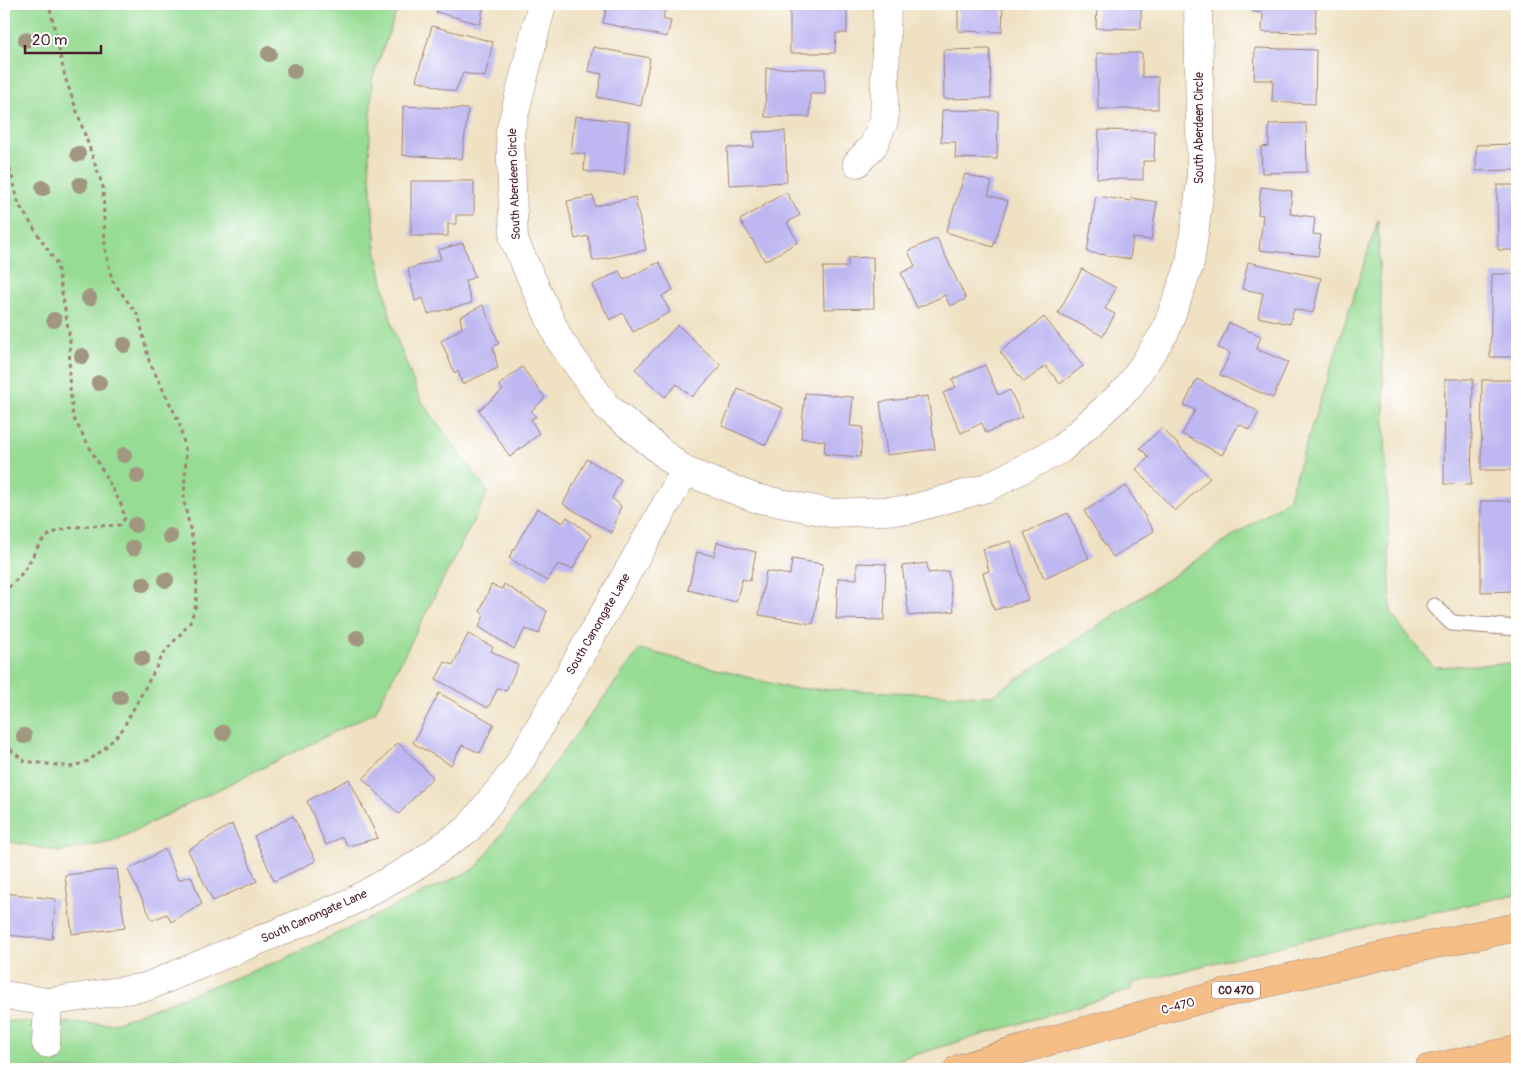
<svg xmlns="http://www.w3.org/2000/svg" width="1521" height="1073" viewBox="0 0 1521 1073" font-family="Pangolin,sans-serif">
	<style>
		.green { fill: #97dc94; stroke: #707e60 }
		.building { fill: #beb7f1 }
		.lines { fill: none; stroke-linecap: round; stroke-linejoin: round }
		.lane-casing { stroke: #9c8076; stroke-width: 17 }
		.street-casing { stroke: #9c8076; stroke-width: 29 }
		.highway-casing { stroke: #9c8076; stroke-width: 29 }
		.path { stroke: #9c8076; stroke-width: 3; stroke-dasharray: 4 4; stroke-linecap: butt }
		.lane { stroke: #fff; stroke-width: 15 }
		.street { stroke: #fff; stroke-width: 28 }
		.highway { stroke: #f6be87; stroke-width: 28 }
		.tree { fill: #a19680 }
		.labels { text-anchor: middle; stroke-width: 4; stroke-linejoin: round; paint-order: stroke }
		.shield { fill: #fff; stroke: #80626b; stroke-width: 1 }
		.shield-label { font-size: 11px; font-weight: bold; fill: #4a1f2b }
		.street-label { font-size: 12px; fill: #4a1f2b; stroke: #fff }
	</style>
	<rect width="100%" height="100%" fill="#fff"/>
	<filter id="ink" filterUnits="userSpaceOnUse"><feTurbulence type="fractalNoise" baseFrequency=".02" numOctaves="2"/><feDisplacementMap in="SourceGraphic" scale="10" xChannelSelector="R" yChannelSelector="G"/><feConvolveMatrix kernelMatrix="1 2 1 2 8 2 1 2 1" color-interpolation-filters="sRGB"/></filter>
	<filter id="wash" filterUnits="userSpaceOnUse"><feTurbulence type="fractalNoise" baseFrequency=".0096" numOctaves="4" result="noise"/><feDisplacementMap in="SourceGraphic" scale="20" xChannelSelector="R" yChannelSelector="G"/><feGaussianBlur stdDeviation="1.12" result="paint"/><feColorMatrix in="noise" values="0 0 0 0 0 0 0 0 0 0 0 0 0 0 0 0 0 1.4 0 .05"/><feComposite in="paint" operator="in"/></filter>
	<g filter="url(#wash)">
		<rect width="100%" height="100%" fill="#efe1c2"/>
		<!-- green -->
		<g class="green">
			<polygon points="4,4 399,4 372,80 369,164 376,249 393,329 420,399 488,492 375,712 112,842 59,852 7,841 4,855"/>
			<polygon points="1378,220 1391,614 1434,667 1517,663 1517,894 1297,942 1131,984 1132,990 867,1069 4,1069 4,1021 112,1024 279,961 476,868 640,649 789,688 991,696 1288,500"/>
		</g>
		<g id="blocks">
			<!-- building -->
			<g class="building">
				<polygon points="440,4 484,4 480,24 436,12"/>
				<polygon points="607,4 667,4 663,19 671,21 667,37 603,23"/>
				<polygon points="942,4 1003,4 1002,32 958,31 958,8 942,8"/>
				<polygon points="1097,4 1141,4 1141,29 1096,28"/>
				<polygon points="1253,4 1316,4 1315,33 1262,32 1263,13 1253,12"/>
				<polygon points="790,5 847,5 847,33 836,33 835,53 790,53"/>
				<polygon points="432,26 493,42 485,77 463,73 455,92 416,80"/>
				<polygon points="593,47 650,58 641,106 597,97 602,74 588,71"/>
				<polygon points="1255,48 1316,50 1315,104 1272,102 1273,80 1254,80"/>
				<polygon points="990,49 991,98 944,99 943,50"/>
				<polygon points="1097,53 1142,53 1142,77 1158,77 1158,109 1098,109"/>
				<polygon points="766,68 825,69 825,94 810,94 810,117 765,117"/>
				<polygon points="403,106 468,109 462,159 402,155"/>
				<polygon points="942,110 998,111 997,159 955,158 956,142 941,142"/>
				<polygon points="575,116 629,122 624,175 584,171 585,154 571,153"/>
				<polygon points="1306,123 1307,172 1262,173 1261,147 1269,146 1269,124"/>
				<polygon points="1099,130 1155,131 1154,161 1143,161 1143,180 1097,178"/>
				<polygon points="785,131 787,182 729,185 727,148 754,147 753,132"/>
				<polygon points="1517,144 1517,170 1476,171 1476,145"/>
				<polygon points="965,174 992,182 988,195 1008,201 993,247 946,232"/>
				<polygon points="411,181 474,181 474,215 456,215 456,224 448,224 448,236 411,236"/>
				<polygon points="1497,185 1517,185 1517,250 1498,250"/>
				<polygon points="1261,187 1292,191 1290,214 1315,217 1313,234 1321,235 1318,256 1259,250 1263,215 1258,214"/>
				<polygon points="786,192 800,215 787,223 798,242 765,261 740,220"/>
				<polygon points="593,196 595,206 635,197 646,250 593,261 588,236 575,239 567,201"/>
				<polygon points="1096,196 1131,201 1131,198 1157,202 1151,240 1133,238 1130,259 1087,252"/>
				<polygon points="937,238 966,299 950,306 945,295 917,308 901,273 915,266 908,251"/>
				<polygon points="463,243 475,277 465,281 472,303 428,314 423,298 415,301 408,269 441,259 438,250"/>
				<polygon points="873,257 874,308 824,309 823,267 848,267 848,258"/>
				<polygon points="659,262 673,290 662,296 670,312 633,332 623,313 610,320 592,285 619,271 624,280"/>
				<polygon points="1248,262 1321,278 1313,313 1294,309 1290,324 1258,317 1263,293 1242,289"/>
				<polygon points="1082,269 1116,288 1105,309 1115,314 1103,336 1058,313"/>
				<polygon points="1492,274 1517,274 1517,357 1490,357"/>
				<polygon points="483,305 499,343 493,347 498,368 462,384 458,371 455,374 441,341 462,328 460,317"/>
				<polygon points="1044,317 1083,366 1060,384 1046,366 1024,382 1000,352"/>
				<polygon points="1229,323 1261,336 1256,349 1288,362 1273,398 1220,375 1230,353 1218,348"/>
				<polygon points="678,325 721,366 692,397 677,384 665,397 635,369"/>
				<polygon points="985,365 998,395 1010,390 1022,417 986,433 982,423 961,433 943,393 956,387 952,379"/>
				<polygon points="522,367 545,398 531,411 536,417 531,419 539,434 510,457 479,410 503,390 499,385"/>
				<polygon points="1197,379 1259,412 1250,430 1239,424 1222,455 1182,434 1195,410 1184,405"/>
				<polygon points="1445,379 1473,379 1471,485 1444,484"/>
				<polygon points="1482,380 1517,380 1517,470 1481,470"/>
				<polygon points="738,389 783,408 766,445 722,426"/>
				<polygon points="805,393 853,397 850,426 863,427 860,457 824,454 825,441 801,438"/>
				<polygon points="928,396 935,449 887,455 880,402"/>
				<polygon points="1162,428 1210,478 1175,511 1136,469 1149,457 1140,448"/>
				<polygon points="587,459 621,479 612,498 621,506 612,533 563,504"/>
				<polygon points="1126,486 1154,531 1113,557 1084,511"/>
				<polygon points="1481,501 1517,501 1517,591 1481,592"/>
				<polygon points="537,508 563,523 567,517 591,535 573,569 558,564 547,581 509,558"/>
				<polygon points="1068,513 1089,558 1044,578 1024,533"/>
				<polygon points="1011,541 1028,600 994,610 983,573 989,571 983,549"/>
				<polygon points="717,542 756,552 750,581 742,579 736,602 688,590 697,552 714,556"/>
				<polygon points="792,559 823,564 813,624 759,615 766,571 790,575"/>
				<polygon points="857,563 886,564 884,620 836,619 838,578 857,579"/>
				<polygon points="927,563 928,573 948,571 954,611 909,616 902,566"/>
				<polygon points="504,584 547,611 539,634 525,629 514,649 479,627 484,615 480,611 491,585 502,589"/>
				<polygon points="468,634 493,647 491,651 518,665 506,691 498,688 488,708 436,679 445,662 453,665"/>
				<polygon points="439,693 494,724 480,753 462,745 451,765 413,743"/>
				<polygon points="398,743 433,777 399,814 363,779"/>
				<polygon points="349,779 378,838 348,846 342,837 326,845 307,801"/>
				<polygon points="293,816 316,861 274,881 254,836"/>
				<polygon points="232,824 257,881 213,901 188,850"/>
				<polygon points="165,849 178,880 191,876 202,904 171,922 167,914 152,920 128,870"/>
				<polygon points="117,869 125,928 72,934 65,875"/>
				<polygon points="5,893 56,899 52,939 4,935"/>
			</g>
		</g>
	</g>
	<g filter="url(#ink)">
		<use href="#blocks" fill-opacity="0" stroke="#9c8076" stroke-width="1"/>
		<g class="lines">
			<defs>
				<polyline id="lane" points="1434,606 1452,623 1517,628"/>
				<g id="street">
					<polyline points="542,4 510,132 514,240 559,339 607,407 685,471 755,498 831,513 908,510 986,488 1061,449 1128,388 1165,332 1190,264 1201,181 1198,4"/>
					<polyline points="857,163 873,146 884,121 887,4"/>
					<polyline points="4,995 48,1002 146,987 349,903 412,868 468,829 515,770 685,471"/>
					<polyline points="46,1043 48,1002"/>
				</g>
				<g id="highway">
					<path d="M958,1069c184,-58 371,-104 559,-142"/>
					<polyline points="1428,1069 1517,1050"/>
				</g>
			</defs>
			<!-- lane casing -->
			<use href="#lane" class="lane-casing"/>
			<!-- street casing -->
			<use href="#street" class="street-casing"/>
			<!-- highway casing -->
			<use href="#highway" class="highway-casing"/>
			<!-- path -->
			<g class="path">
				<path d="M4,145l15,60 38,59 13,75 -1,39 4,39 48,87 4,14 -5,7c-24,2 -61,-3 -79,17 -6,8 -10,19 -16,27 -6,9 -14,16 -21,23"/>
				<polyline points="4,744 24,761 71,767 88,761 104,749 122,730 164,653 190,623 196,605 197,587 194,546 184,502 186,452 179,422 149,361 139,317 112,280 105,248 103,187 65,77 49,4"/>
			</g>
			<!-- lane -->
			<use href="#lane" class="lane"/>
			<!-- street -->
			<use href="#street" class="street"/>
			<!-- highway -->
			<use href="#highway" class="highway"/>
		</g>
		<!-- trees -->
		<g class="tree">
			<circle cx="26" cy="40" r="8"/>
			<circle cx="269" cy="54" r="8"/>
			<circle cx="294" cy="71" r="8"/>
			<circle cx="78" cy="154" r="8"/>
			<circle cx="80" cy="185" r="8"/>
			<circle cx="43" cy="188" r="8"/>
			<circle cx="89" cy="298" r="8"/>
			<circle cx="54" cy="320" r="8"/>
			<circle cx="124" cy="345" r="8"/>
			<circle cx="82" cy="356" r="8"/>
			<circle cx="99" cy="383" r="8"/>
			<circle cx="124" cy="455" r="8"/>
			<circle cx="137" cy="476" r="8"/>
			<circle cx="135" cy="525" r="8"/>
			<circle cx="170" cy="536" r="8"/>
			<circle cx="133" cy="548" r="8"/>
			<circle cx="356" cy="559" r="8"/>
			<circle cx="166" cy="580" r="8"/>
			<circle cx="143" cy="584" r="8"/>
			<circle cx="357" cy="638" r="8"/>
			<circle cx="142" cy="658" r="8"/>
			<circle cx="120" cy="697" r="8"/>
			<circle cx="223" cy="733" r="8"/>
			<circle cx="24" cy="736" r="8"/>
		</g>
	</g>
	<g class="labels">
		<!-- shield labels -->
		<rect class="shield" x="1212" y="981.5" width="48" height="17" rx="4"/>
		<g class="shield-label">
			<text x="1236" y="994">CO 470</text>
		</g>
		<!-- street labels -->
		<g class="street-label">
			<text transform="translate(1199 128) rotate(-90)" y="4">South Aberdeen Circle</text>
			<text transform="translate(514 184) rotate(-92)" y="4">South Aberdeen Circle</text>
			<text transform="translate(598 624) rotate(-60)" y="4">South Canongate Lane</text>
			<text transform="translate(314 916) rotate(-24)" y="4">South Canongate Lane</text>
			<text transform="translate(1178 1006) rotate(-15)" y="4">C-470</text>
		</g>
	</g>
	<!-- margin -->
	<rect width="1521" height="1073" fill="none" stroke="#fff" stroke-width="20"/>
	<!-- scale -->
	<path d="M25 45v8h76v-8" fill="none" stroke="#4a1f2b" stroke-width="2.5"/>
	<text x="32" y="45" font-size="15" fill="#4a1f2b" stroke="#ffffff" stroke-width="4" paint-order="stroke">20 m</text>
</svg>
